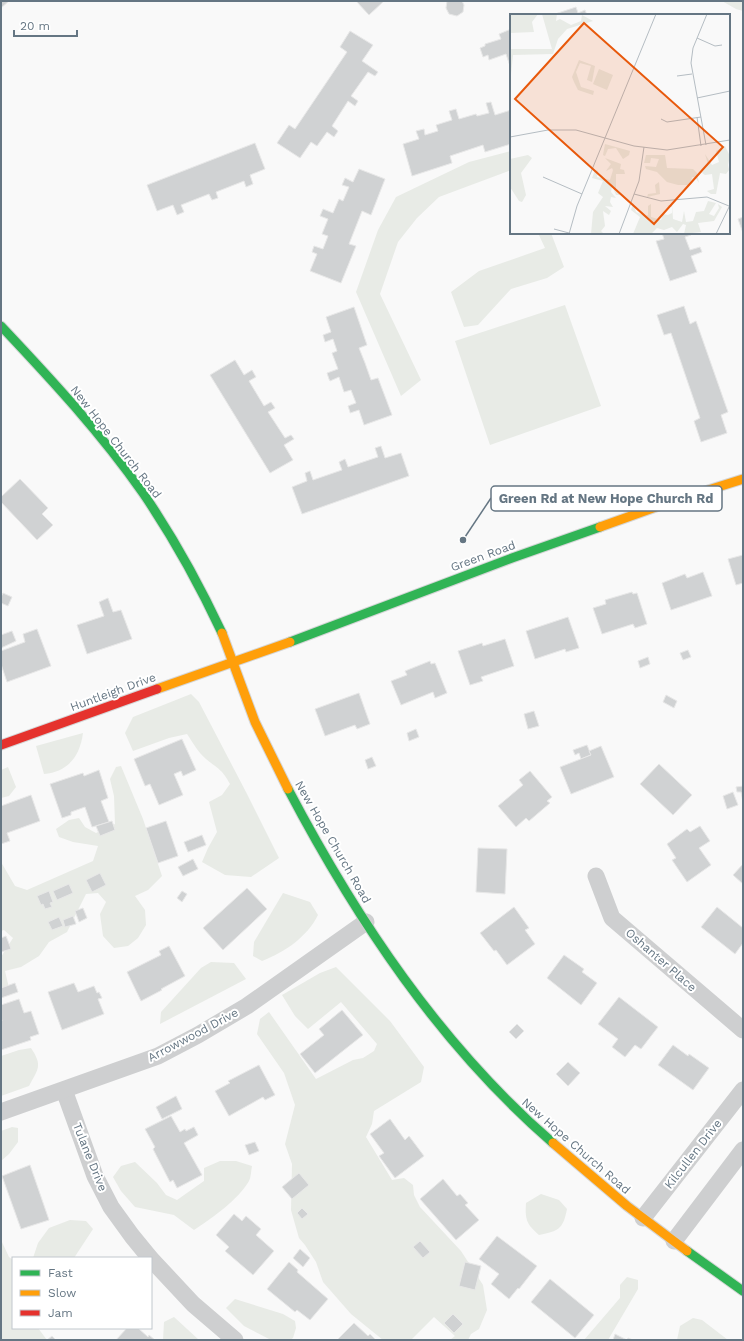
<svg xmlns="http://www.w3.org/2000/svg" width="744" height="1341" viewBox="0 0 744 1341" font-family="'Work Sans',sans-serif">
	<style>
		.green { fill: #e8ebe6 }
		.building { fill: #d0d2d3; stroke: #e8e8e8 }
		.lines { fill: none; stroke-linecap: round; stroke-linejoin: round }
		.fast-casing { stroke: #d5d6d7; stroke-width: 11 }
		.slow-casing { stroke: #d5d6d7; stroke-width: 11 }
		.jam-casing { stroke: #d5d6d7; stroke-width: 11 }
		.street { stroke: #cecfd0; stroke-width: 17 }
		.fast { stroke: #30b455; stroke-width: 9 }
		.slow { stroke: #ff9f0a; stroke-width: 9 }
		.jam { stroke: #e5322d; stroke-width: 9 }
		.labels { text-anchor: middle; stroke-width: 4; stroke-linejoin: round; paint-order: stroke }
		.street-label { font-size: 12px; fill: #657683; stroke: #fff }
		.inset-road { fill: none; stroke: #b5bdc3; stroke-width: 1 }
		.view { fill: #e8590c; fill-opacity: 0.15; stroke: #e8590c; stroke-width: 2 }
		.inset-edge { fill: none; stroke: #657683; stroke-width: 2 }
		.leader { fill: none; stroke: #657683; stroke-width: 1.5 }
		.callout-dot { fill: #657683; stroke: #fff; stroke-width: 1.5 }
		.callout { fill: #fff; stroke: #657683; stroke-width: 1.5 }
		.callout-label { font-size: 13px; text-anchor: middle; font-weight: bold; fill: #657683 }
	</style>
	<rect width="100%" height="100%" fill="#f9f9f9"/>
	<!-- green -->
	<g class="green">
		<polygon points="722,1 743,1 743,11 736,9"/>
		<polygon points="511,151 511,170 439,197 417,218 398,242 380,294 421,380 401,396 356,292 378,230 396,197 469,162"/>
		<polygon points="538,233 551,233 564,267 547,278 511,289 478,325 464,327 451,292 479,271 545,248"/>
		<polygon points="565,305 601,406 490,445 455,341"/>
		<path d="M191,694l8,8 47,90 33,66 -28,19 -26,-2 -23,-13 6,-14 9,-16 -8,-30 13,-7 8,-11c-8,-15 -12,-15 -24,-25 -8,-7 -13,-16 -19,-25l-18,4 -36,13 -8,-18 8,-16z"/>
		<path d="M83,733c-3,23 -15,39 -39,41l-8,-28z"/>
		<polygon points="121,766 143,819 162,876 148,890 135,896 145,910 146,925 138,938 128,946 114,948 103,936 100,914 106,902 98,893 86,894 67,932 49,942 39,956 21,967 5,971 9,988 1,998 1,957 13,938 4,930 1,931 1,862 15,886 27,890 93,861 98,846 73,842 59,837 56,829 69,820 79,818 85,827 96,833 115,824 114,796 110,779 116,767"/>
		<polygon points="8,767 16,787 9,796 1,798 1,770"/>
		<path d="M283,893l27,9 8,13c-11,22 -33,37 -56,46l-9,-5 1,-14z"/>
		<polygon points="211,962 234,963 246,979 160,1024 161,1012 201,968"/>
		<polygon points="336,967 390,1021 424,1067 421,1082 374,1111 372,1124 366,1137 392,1180 404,1178 413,1185 414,1195 420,1207 461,1251 483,1285 487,1310 479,1329 471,1334 468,1340 450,1340 455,1336 434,1317 411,1340 383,1340 351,1314 323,1282 316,1262 305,1245 299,1238 291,1210 292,1164 285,1144 295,1105 284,1073 257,1034 260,1019 269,1012 316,1079 353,1060 363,1058 374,1051 377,1044 341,1002 308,1029 295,1016 282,995 320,973"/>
		<path d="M31,1048c12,18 7,21 -2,38l-28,10v-40l18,-6z"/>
		<polygon points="12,1127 18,1128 18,1142 9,1154 1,1161 1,1131"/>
		<path d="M220,1161h16l16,5c-1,5 -1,11 -3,15 -11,19 -37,37 -55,49l-20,-15 -39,-8 -14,-16 -8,-14 8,-11 14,-4 22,21 9,12 11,5 27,-19v-13z"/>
		<path d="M541,1194l18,6 8,9c-4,20 -8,22 -28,26 -13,-11 -14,-16 -13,-32z"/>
		<polygon points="70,1220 86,1221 93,1229 74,1258 33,1258 38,1243 49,1228"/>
		<polygon points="1,1240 9,1257 13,1260 13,1328 38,1328 47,1340 1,1340"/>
		<polygon points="627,1277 638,1280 638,1289 608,1340 584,1340 620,1298 620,1285"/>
		<polygon points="235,1299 283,1314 295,1321 296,1328 293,1338 290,1340 271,1340 244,1326 226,1308"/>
		<polygon points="174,1317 199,1340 163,1340 164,1322"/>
		<polygon points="693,1318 702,1320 728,1340 677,1340 680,1326"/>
	</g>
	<!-- building -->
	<g class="building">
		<polygon points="1,1 9,1 1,8"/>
		<polygon points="356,1 384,1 369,15"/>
		<polygon points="447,1 462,1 464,5 463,12 457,16 449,14 446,8"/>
		<polygon points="576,7 578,13 585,10 587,15 552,15"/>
		<polygon points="511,29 511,69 506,54 489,60 488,55 483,57 480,48 485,46 485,44 501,39 499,34"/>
		<polygon points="350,31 373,45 362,61 378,72 375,76 368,72 351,96 358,101 355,106 348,101 332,126 338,131 334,137 327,132 317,146 311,142 300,158 277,143 289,125 295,129 347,52 340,47"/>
		<polygon points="491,102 495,115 511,110 511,144 485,152 483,145 450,156 452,163 412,176 403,144 419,139 416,131 424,129 425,135 438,131 436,125 452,120 449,111 456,109 459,119 476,114 477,116 489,113 486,103"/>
		<polygon points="255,143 265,169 250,175 253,184 246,187 244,181 216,192 218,198 212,200 209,194 181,205 184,212 177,215 173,205 157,211 147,185"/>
		<polygon points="359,169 385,179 371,215 362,211 349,244 356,246 341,283 310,271 317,254 312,252 314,246 323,249 328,236 322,234 328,219 320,216 323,209 333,213 339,199 343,201 349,187 342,185 345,178 353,182"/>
		<polygon points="743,217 743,233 738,219"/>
		<polygon points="662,233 690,233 691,235 685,237 690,250 700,247 702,252 691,256 697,272 670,281 656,241 664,239"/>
		<polygon points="684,306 690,324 696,321 728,412 721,415 727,433 701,442 694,421 700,418 671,333 664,335 657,315"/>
		<polygon points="354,307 367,345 359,348 365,363 371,380 378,378 392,415 364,425 359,410 350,413 350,412 348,406 356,403 351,390 344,392 339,377 330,381 329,379 327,373 338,369 332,353 337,351 333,339 325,342 323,335 331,332 326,317"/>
		<polygon points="235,360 244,375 252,370 256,377 249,381 264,406 271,402 275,408 268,412 285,438 291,435 294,439 284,445 293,460 270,473 210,375"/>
		<polygon points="381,446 385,458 401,453 409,476 302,514 292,487 307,481 305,473 310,471 313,480 342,470 339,462 345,459 348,467 378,457 375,448"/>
		<polygon points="20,479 48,508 42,514 53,525 37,540 1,502 1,497"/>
		<polygon points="743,555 743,583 736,585 728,559"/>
		<polygon points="703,572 712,596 671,610 662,583 685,574 687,578"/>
		<polygon points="632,592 633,594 637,593 647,624 635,628 633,624 602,634 593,608 606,604 605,600"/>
		<polygon points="3,593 12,597 8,606 1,603 1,597"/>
		<polygon points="108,598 113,612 121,610 132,639 87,654 77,625 104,616 99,602"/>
		<polygon points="568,617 579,648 566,652 565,649 535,659 526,631"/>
		<polygon points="37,629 51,666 7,682 1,664 1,651 25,642 23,634"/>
		<polygon points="12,631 16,641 1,648 1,635"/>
		<polygon points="505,639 514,666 481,677 483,681 470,685 458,651 482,643 483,646"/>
		<polygon points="688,650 691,657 683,660 680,653"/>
		<polygon points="648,657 650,664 640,668 638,661"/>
		<polygon points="430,661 431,664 435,663 447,693 435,698 433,692 401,705 391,681 407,675 405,671"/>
		<polygon points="359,693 370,724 357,729 355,725 325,736 315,709"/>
		<polygon points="666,695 677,701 674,708 663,702"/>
		<polygon points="534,711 539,726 528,729 524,714"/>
		<polygon points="416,729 419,737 409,741 407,733"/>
		<polygon points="182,739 196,770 183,776 181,771 174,774 183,795 159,805 150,784 145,786 134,759"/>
		<polygon points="587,745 591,755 581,759 579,753 575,755 573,750"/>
		<polygon points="601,746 614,777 571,794 560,767 591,755 589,751"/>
		<polygon points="372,757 376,766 368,769 365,760"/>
		<polygon points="659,764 692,795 673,815 640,784"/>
		<polygon points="99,770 108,798 101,801 109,822 92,827 85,807 71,812 71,815 62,818 50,784 83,773 84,776"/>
		<polygon points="530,771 552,797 547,801 550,803 529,821 526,818 516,827 498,806 523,785 519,780"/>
		<polygon points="743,786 743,802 741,792 737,792 736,787"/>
		<polygon points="733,792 738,805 727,809 723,796"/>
		<polygon points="31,795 40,821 7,833 10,841 1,844 1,806"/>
		<polygon points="112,821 115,830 100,836 96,826"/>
		<polygon points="166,821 178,856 158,863 146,828"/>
		<polygon points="700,826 710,841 699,848 711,865 687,882 672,860 676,858 667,844 687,829 690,832"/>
		<polygon points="202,835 206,845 188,852 184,842"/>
		<polygon points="478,848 507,849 505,894 476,892"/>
		<polygon points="193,859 198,869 183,876 178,867"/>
		<polygon points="743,864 743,884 733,875"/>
		<polygon points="100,873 106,885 92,892 86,880"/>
		<polygon points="69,884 73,893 57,900 53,891"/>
		<polygon points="247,888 267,909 223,950 203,928"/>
		<polygon points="49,891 53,902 50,903 52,907 45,909 43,904 41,905 37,896"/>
		<polygon points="182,891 187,894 182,902 177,898"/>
		<polygon points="514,907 529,928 525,930 535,944 507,965 496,950 494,951 480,933"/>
		<polygon points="717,907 743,928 743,943 735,954 701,927"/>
		<polygon points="83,908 87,918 79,922 75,911"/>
		<polygon points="73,916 76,924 65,927 63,920"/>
		<polygon points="59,917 63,926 52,930 48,922"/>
		<polygon points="6,936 11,949 1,952 1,938"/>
		<polygon points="169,946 185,976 161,989 162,990 141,1001 127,972 161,955 159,951"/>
		<polygon points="564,955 584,969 582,972 597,983 581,1005 547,978"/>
		<polygon points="15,983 18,992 1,998 1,988"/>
		<polygon points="74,983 78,992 94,986 97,993 99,992 102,998 98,999 104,1014 62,1030 48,992"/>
		<polygon points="619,997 658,1027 641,1049 635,1045 625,1057 612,1047 618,1039 598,1024"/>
		<polygon points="19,999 24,1013 31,1011 39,1034 30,1037 31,1040 1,1050 1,1021 2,1021 1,1017 1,1005"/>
		<polygon points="342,1010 363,1035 315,1073 300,1054 324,1035 319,1029"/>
		<polygon points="517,1024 524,1031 516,1039 509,1032"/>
		<polygon points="673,1045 688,1056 689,1054 709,1068 693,1090 658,1065"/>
		<polygon points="568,1062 580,1073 568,1086 556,1074"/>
		<polygon points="259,1065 275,1095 265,1100 263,1097 229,1116 215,1091 230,1083 228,1081"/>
		<polygon points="176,1096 182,1109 162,1119 156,1107"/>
		<polygon points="171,1116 180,1132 185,1129 186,1131 194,1127 198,1135 184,1143 202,1175 177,1188 173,1180 170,1182 153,1149 155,1147 145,1129"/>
		<polygon points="390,1119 405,1140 409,1136 424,1156 395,1178 379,1156 384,1153 370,1134"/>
		<polygon points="255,1142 259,1151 249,1155 245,1145"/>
		<polygon points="30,1165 49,1220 21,1229 2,1176"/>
		<polygon points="299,1173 309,1185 292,1199 282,1187"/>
		<polygon points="443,1179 457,1196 460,1194 468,1203 465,1205 479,1220 456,1240 420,1199"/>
		<polygon points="302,1208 308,1214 302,1219 297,1213"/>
		<polygon points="234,1214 242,1221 246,1216 261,1229 256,1235 274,1251 253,1275 225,1251 229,1247 216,1235"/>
		<polygon points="497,1236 537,1266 519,1289 518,1288 509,1299 491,1284 499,1274 479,1259"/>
		<polygon points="420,1241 430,1252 423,1258 413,1247"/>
		<polygon points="300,1249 310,1258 303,1267 293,1258"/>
		<polygon points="289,1262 298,1270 297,1272 328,1299 310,1320 297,1310 295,1312 267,1289"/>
		<polygon points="465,1262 481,1266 475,1290 459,1286"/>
		<polygon points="550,1279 594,1315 575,1338 531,1302"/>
		<polygon points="453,1314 463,1324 454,1333 444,1323"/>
		<polygon points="354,1323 368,1336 370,1334 376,1340 337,1340"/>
		<polygon points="127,1328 138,1328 148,1337 149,1335 155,1340 116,1340"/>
		<polygon points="615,1334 627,1340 628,1338 633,1340 613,1340"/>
		<polygon points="52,1336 56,1340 47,1340"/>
	</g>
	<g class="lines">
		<defs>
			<g id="fast">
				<path d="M1,326c50,53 100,107 142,167 30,44 56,91 79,140"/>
				<polyline points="290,642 512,558 600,527"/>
				<path d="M288,789c69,131 152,256 265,354"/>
				<polyline points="687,1251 743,1291"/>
			</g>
			<g id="slow">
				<polyline points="600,527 667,503 743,479"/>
				<polyline points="222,633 255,722 288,789"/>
				<polyline points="157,689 290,642"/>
				<polyline points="553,1143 627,1206 687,1251"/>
			</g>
			<polyline id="jam" points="1,745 157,689"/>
		</defs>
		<!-- fast casing -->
		<use href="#fast" class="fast-casing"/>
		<!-- slow casing -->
		<use href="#slow" class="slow-casing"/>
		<!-- jam casing -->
		<use href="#jam" class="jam-casing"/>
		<!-- street -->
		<g class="street">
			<polyline points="596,876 612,918 743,1030"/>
			<polyline points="64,1090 95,1176 111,1207 132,1236 150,1258"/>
			<polyline points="1,1112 158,1056 198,1035 247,1006 366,922"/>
			<polyline points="643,1218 743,1090"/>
			<polyline points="674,1241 743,1150"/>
			<polyline points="151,1259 193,1304 235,1340"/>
		</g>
		<!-- fast -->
		<use href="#fast" class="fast"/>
		<!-- slow -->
		<use href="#slow" class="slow"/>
		<!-- jam -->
		<use href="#jam" class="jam"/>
	</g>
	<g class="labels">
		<!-- street labels -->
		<g class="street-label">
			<text transform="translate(116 442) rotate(52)" y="4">New Hope Church Road</text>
			<text transform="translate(483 556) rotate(-20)" y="4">Green Road</text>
			<text transform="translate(113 692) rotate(-20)" y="4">Huntleigh Drive</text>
			<text transform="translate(333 842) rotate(60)" y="4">New Hope Church Road</text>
			<text transform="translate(661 960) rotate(41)" y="4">Oshanter Place</text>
			<text transform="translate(193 1035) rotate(-28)" y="4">Arrowwood Drive</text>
			<text transform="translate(576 1146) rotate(41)" y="4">New Hope Church Road</text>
			<text transform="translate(693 1154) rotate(-52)" y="4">Kilcullen Drive</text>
			<text transform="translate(90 1157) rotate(68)" y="4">Tulane Drive</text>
		</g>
	</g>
	<!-- overview -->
	<g transform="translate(510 14)">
		<rect width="220" height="220" fill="#f9f9f9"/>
		<path d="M0,0h28l-6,8 2,10 -24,1zM32,0h15l-1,7 4,-2 11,6 10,-4 1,-6 11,6 -26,8 -9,10 -5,15 -40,1 -3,29v-35h42zM69,46l16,6 -3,16 -5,-2 4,-14 -11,-3 -4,9 5,15 13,4 -1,4 -15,-5 -4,-8 -2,-5zM89,55l14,6 -6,15 -14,-6zM95,130l25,7 -1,4 -6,4 -7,-11 -8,1 -3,7 -2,-1zM215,132l5,10 -2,9 1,5 -3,4 -6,-1 -4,21h-5l-4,-3 7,-2 -2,-15 -7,1 -3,-2 6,-9 -3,-10 7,11 7,-3 -3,-11zM18,141l4,3 -11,15 5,22 -4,7 -3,-1 -9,-14v-28zM136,141h19l2,13 26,1 4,4 2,10 -4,-6h-3l-2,8h-12l-11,-3 -10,-10 -11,-3 -1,-3 11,1 3,-8 -8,-1 -1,5h-6zM95,144l16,6 -1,5 4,1 1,4h-9v15l4,6h-4l-4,-9 -1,6 5,6 -5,-1 -1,5 3,5 -8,-1 6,5 -2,4 -6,-4 2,15 -4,5 3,3h-13l2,-22 10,-15 -5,-4 5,-12 -11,-3 3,-8 3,1 -1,6 13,3 3,-10 -1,-2 -6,3 5,-7zM149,168l1,12 -13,3 1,-3 8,-1 -1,-8zM198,187l8,2 -7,11 5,2 5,-8 -1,-4 4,3 -8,14 -16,2 3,9 -17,2 2,-9 -3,-1 -6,8 -5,-5 -8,3 -7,-2 -6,6h-18l7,-17 -9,-7 2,-7 3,9 10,4 2,-1v-9l3,-2v13l10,3 2,-6 5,1 4,-2v-6l-5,-1 5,-2 1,15 9,3 2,-11 2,11 7,-1 3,-9 8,-1z" fill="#e8ebe6"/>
		<path class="inset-road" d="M187,24l18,8 7,-1M167,62l15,-2M187,84l33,-7M187,103l4,29M151,105l6,3 34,-5M0,123l38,-7h28l58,16 33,4 63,-10M196,131l-15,-82 2,-15 14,-34M33,163l39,17M124,180l27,7 46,-4 22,9M44,215l15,4M59,220l8,-28 79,-192M109,220l20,-53 5,-34M206,220l14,-29"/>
		<path class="view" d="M74,9l139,124 -69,77 -139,-125z"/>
		<rect width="220" height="220" class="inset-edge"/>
	</g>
	<!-- callouts -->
	<path class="leader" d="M463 540L491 498"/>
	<circle class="callout-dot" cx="463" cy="540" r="4"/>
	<rect class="callout" x="491" y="486" width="231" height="25" rx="4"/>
	<g class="callout-label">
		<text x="606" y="503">Green Rd at New Hope Church Rd</text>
	</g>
	<!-- border -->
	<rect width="744" height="1341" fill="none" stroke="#657683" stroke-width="4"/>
	<!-- legend -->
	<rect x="12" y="1257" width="140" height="72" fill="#ffffff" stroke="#c1c8cd"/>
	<rect x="20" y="1270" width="20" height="6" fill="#30b455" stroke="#c1c8cd"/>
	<text x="48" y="1277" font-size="12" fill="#657683">Fast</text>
	<rect x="20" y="1290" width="20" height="6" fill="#ff9f0a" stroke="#c1c8cd"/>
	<text x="48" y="1297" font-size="12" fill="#657683">Slow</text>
	<rect x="20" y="1310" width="20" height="6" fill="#e5322d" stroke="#c1c8cd"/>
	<text x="48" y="1317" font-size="12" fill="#657683">Jam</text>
	<!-- scale -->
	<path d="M14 30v6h63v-6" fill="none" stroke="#657683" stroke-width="2"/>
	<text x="20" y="30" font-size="12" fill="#657683" stroke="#ffffff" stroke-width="3" paint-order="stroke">20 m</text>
</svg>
